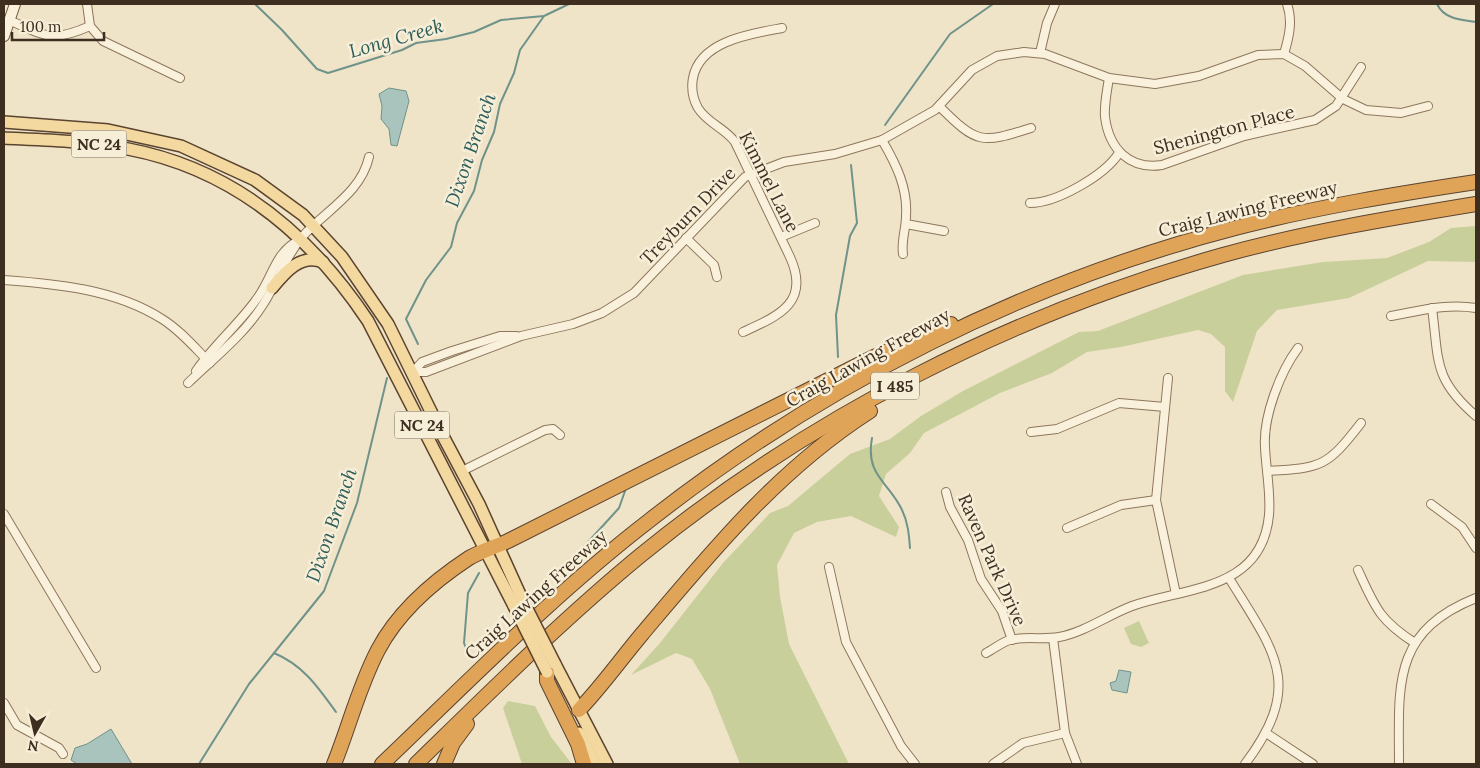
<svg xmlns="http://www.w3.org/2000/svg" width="1480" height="768" viewBox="0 0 1480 768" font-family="Lora,serif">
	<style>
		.green { fill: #c9cf9b }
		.water { fill: #a9c4bc; stroke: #6f938a }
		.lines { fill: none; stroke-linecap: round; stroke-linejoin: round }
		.stream { stroke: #6f938a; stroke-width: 2 }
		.minor-casing { stroke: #8d765c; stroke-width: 10 }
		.secondary-casing { stroke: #6f573f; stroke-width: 12 }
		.primary-casing { stroke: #5b4430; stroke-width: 14 }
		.motorway-casing { stroke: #5b4430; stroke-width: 16 }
		.minor { stroke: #faf1dc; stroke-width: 8 }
		.secondary { stroke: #faf1dc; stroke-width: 10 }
		.primary { stroke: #f3d9a0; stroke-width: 11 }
		.motorway { stroke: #e0a458; stroke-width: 14 }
		.primary-bridge-casing { stroke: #5b4430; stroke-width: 14; stroke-linecap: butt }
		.primary-bridge { stroke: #f3d9a0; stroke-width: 11 }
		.labels { text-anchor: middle; stroke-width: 5; stroke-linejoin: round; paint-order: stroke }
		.shield { fill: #f7eed8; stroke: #756857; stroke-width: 1 }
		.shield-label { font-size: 16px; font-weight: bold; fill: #3d2e20 }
		.street-label { font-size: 18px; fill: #3d2e20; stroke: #f7eed8 }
		.water-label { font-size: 19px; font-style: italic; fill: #2f5d5a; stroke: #f7eed8 }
	</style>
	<rect width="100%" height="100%" fill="#f0e4c8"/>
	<!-- green -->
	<g class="green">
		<polygon points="1476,226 1476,262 1428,261 1349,298 1277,310 1257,331 1233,402 1225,391 1225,347 1211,334 1198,330 1121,347 1087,352 1052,373 1000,393 924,433 910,453 886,474 879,496 899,527 896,537 851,516 817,522 794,533 777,565 780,597 789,644 849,764 740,764 710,689 692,659 676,653 631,675 660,643 723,563 770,513 788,506 850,454 890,439 921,416 963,391 1079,332 1098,331 1243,275 1323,262 1387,258 1429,242 1451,228"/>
		<polygon points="1139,621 1149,643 1141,647 1131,644 1124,628"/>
		<polygon points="508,701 535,706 551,737 572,764 522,764 503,708"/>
	</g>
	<!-- water -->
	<g class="water">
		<polygon points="389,88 406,91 409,101 397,146 391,145 389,129 381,119 382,106 379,94"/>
		<polygon points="1119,670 1131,672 1127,693 1112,690 1110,683 1116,681"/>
		<polygon points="111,729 132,764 77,764 71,760 75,748 87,744"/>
	</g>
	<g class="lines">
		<!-- stream -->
		<g class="stream">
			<polyline points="255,4 282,30 317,69 328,73 402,50 416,43 446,39 474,32 501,20 544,16 569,4"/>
			<path d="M1437,4c7,15 24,16 39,18"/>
			<polyline points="885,125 950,34 993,4"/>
			<polyline points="418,344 406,319 426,280 451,247 457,223 474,191 482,160 494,132 500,104 514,73 520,50 544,16"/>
			<polyline points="838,357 836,315 850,236 857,223 851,165"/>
			<path d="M872,438c-7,38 17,44 30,72 6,12 7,25 8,38"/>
			<polyline points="578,553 619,508 625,491"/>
			<path d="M274,653c29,12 44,34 62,59"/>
			<polyline points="469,656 464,643 468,593 479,573"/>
			<polyline points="199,764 249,684 324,591 357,503 387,378"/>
		</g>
		<defs>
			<g id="minor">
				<polyline points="87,4 90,26 103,41 180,78"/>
				<path d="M9,20c36,16 43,23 81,6"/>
				<polyline points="1040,53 1047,23 1055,4"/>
				<path d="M1284,54c5,-17 9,-33 3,-50"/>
				<path d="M1109,78c-2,13 -5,26 -4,39 4,32 25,53 57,48l82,-29 71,-16 21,-14 25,-39"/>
				<path d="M939,106c38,38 42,38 92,22"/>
				<path d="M882,140c14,24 26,48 24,76 0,13 -5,25 -3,38"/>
				<path d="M1030,203c27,0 75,-28 89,-50"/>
				<polyline points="906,224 944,231"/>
				<polyline points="781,237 815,223"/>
				<polyline points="686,238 714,265 717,277"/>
				<path d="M4,280c53,4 111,9 158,39 18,11 33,29 48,44"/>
				<path d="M1432,308c7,53 1,71 44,108"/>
				<path d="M1391,316c28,-5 56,-13 85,-8"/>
				<path d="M743,332c35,-16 68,-29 47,-75l-55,-115c-10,-14 -28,-19 -37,-34 -5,-9 -7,-19 -5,-30 7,-37 57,-44 89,-50"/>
				<path d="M196,371c18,-26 42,-46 60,-71 17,-22 18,-48 45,-61"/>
				<polyline points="415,372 426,372 521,336 573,324 602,313 634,293 745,177 784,162 835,154 882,140 935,110 972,70 997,56 1024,52 1045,54 1109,78 1155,84 1199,76 1258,55 1284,54 1305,66 1343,99 1366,110 1401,113 1428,106"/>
				<polyline points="412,373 422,362 452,351 500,336 516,336"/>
				<polyline points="1168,378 1156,500 1176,594"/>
				<path d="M188,383c26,-25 57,-49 76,-80 14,-22 20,-44 38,-66 23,-26 59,-44 67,-80"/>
				<polyline points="1031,432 1057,429 1119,403 1165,407"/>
				<polyline points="462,471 545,430 553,429 560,435"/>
				<path d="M1267,471c55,-3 60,-4 94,-48"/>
				<polyline points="946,492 950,507 968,540 981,579 1002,611 1012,640"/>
				<polyline points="1431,504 1462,527 1476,548"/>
				<polyline points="4,514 96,668"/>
				<polyline points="1067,528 1121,505 1156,500"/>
				<polyline points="829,567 846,642 901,746 915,764"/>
				<path d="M1358,570c17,37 21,50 57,73"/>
				<path d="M1229,578c46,75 76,106 16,186"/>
				<polyline points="1053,638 1065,733 1077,764"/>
				<path d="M986,653c8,-4 16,-11 24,-13 15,-4 33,0 49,-3 26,-5 49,-22 73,-31 54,-19 130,-15 137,-91 2,-22 -3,-45 -4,-68 -2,-30 15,-75 33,-99"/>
				<polyline points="4,703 17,725 59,748 63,754"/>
				<polyline points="1266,733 1313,764"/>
				<polyline points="993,764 1023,743 1065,733"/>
				<path d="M1399,764c0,-78 -8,-132 77,-166"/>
			</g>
			<polyline id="secondary" points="4,36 15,4"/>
			<g id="primary">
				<polyline points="4,122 108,130 181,146 255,180 303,215 342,257 388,324 444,438 479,504 522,599"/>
				<path d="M4,138c41,2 84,3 124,11 105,20 182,85 240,172l146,285"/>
				<path d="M272,288c13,-16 29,-35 51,-26"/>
				<polyline points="555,664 607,764"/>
				<polyline points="579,733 595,764"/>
			</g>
			<g id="motorway">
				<polyline points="547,672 547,681 578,744 584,764"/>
				<path d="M579,710c23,-24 42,-51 63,-76 70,-83 136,-164 228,-223"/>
				<path d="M334,764c15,-37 25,-78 44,-114 20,-38 56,-69 91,-92 12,-7 26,-11 39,-17l368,-185 75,-32"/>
				<path d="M382,764c87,-83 172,-170 268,-244 173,-136 375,-238 589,-293 78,-20 158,-33 237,-45"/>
				<path d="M416,764c73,-71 146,-144 225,-209 170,-139 371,-241 582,-300 83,-23 168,-37 253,-51"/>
				<polyline points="444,764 453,743 467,724"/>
			</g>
		</defs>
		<!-- minor casing -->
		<use href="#minor" class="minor-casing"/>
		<!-- secondary casing -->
		<use href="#secondary" class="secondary-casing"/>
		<!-- primary casing -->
		<use href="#primary" class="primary-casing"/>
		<!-- motorway casing -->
		<use href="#motorway" class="motorway-casing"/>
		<!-- minor -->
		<use href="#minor" class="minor"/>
		<!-- secondary -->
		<use href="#secondary" class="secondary"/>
		<!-- primary -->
		<use href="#primary" class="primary"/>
		<!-- motorway -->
		<use href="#motorway" class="motorway"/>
		<defs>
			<g id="primary-bridge">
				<polyline points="522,599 555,664"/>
				<polyline points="514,606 547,672"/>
			</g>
		</defs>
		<!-- primary-bridge casing -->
		<use href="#primary-bridge" class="primary-bridge-casing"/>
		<!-- primary-bridge -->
		<use href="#primary-bridge" class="primary-bridge"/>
	</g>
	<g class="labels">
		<!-- shield labels -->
		<g class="shield">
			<rect x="71.5" y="130.5" width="55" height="27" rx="4"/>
			<rect x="871" y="372.5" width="48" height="27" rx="4"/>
			<rect x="394.5" y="411.5" width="55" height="27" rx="4"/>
		</g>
		<g class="shield-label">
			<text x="99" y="150">NC 24</text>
			<text x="895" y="392">I 485</text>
			<text x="422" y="431">NC 24</text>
		</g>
		<!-- street labels -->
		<g class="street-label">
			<text transform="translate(1224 130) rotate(-15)" y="6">Shenington Place</text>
			<text transform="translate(769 182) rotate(63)" y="6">Kimmel Lane</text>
			<text transform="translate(1248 209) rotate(-14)" y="6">Craig Lawing Freeway</text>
			<text transform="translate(688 216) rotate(-46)" y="6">Treyburn Drive</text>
			<text transform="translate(868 358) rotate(-29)" y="6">Craig Lawing Freeway</text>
			<text transform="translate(992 560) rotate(66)" y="6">Raven Park Drive</text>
			<text transform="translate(536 595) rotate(-42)" y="6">Craig Lawing Freeway</text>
		</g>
		<!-- water labels -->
		<g class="water-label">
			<text transform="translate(396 38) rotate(-16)" y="7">Long Creek</text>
			<text transform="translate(470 150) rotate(-71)" y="7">Dixon Branch</text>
			<text transform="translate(331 525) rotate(-71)" y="7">Dixon Branch</text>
		</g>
	</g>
	<!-- border -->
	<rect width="1480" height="768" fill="none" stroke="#3d2e20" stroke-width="10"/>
	<!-- north arrow -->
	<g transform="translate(35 733) rotate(188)" stroke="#f7eed8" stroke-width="4" paint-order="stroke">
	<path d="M0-4L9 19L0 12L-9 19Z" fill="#3d2e20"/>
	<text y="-8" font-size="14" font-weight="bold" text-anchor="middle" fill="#3d2e20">N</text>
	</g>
	<!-- scale -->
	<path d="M12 32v8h92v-8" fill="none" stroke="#3d2e20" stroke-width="2.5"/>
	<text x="20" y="32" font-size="15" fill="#3d2e20" stroke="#f7eed8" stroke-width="4" paint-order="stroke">100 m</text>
</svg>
